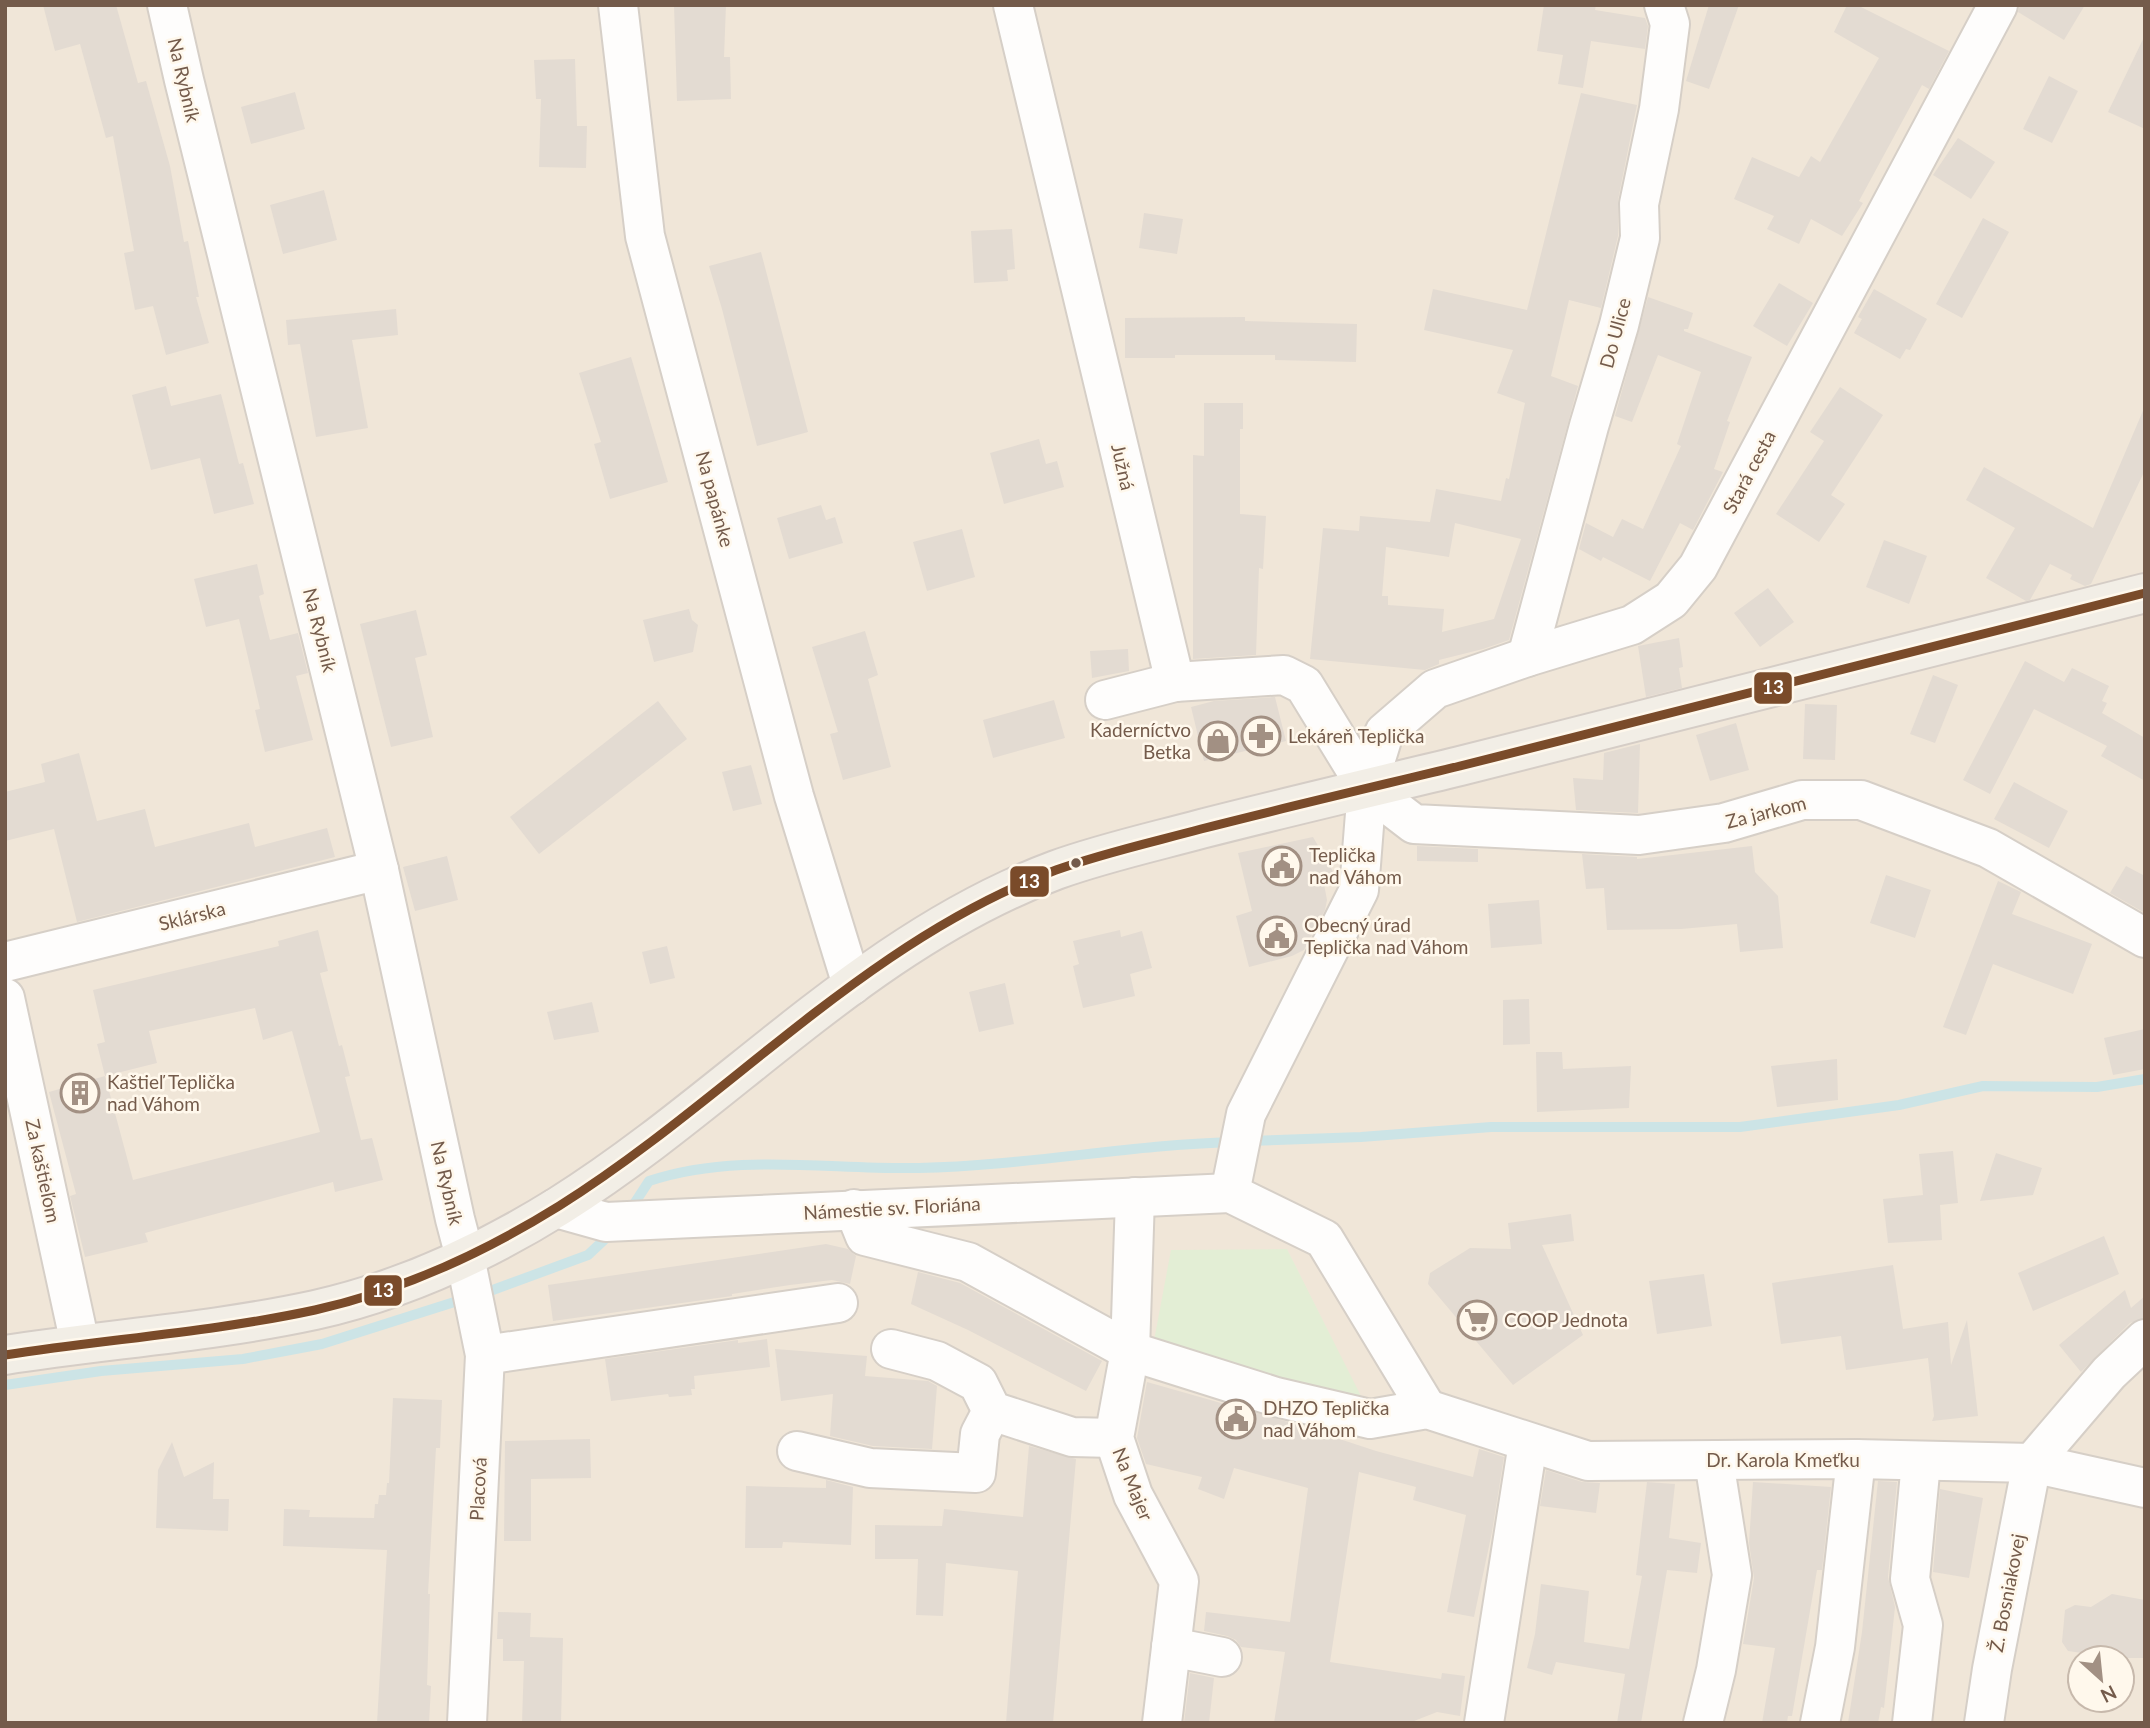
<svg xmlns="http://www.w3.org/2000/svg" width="2150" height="1728" viewBox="0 0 2150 1728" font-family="Lato,sans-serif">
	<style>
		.residential { fill: #f0e6d8; fill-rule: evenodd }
		.green { fill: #e3eed5 }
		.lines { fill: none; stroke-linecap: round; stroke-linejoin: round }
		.stream { stroke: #cce4e6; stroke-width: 10 }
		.building { fill: #e3dbd2; fill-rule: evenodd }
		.minor-casing { stroke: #d6cfc7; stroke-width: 42 }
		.major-casing { stroke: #d5cdc6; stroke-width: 42 }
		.minor { stroke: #fefdfc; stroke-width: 38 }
		.major { stroke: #f2eee6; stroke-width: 38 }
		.bus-1-casing { stroke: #fff8ec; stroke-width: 14 }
		.bus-1 { stroke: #7a4b2a; stroke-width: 9 }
		.bus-dot { fill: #745b4b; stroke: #fff8ec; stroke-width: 2.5 }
		.labels { text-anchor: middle; stroke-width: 5; stroke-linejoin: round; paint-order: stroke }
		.street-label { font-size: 19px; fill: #745b4b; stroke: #fff8ec }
		.poi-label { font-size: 19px; fill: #745b4b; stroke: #fff8ec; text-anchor: start }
		.line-badge { stroke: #fff8ec; stroke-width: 2.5 }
		.badge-label { font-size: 19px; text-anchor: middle; font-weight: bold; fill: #fff }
	</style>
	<rect width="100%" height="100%" fill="#f7f3ea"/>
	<!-- residential -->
	<path class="residential" d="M5,5h2140v1718h-2140zM2080,1658h42v42h-42z"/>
	<!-- green -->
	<polygon class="green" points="1287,1249 1364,1402 1153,1346 1171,1250"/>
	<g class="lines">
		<!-- stream -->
		<g class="stream">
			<polyline points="1248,1141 1361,1137 1491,1127 1740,1127 1899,1105 1983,1086 2097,1087 2145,1079"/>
			<path d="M634,1204l15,-23c87,-29 180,-11 270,-13 105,-2 209,-23 314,-26"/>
			<polyline points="482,1294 588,1255 604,1240"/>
			<polyline points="5,1385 101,1371 243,1359 322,1344 467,1298"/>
		</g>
	</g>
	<!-- building -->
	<g class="building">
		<polygon points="43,5 116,5 138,83 146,81 170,166 184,242 188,241 199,297 196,297 209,343 166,355 153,306 135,310 124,253 134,251 113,136 106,138 80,44 55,51"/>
		<polygon points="674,5 726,5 724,57 730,57 731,99 677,101"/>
		<polygon points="1544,5 1596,5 1595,10 1645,18 1648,26 1645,49 1591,41 1583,88 1558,84 1563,55 1537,51"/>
		<polygon points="1709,5 1739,5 1709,89 1686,81"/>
		<polygon points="1847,5 1857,5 1949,51 1929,89 1922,85 1859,201 1863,203 1842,236 1811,219 1799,244 1767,229 1774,216 1734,199 1752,157 1799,177 1811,156 1820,162 1879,58 1834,32"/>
		<polygon points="2020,5 2085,5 2064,40 2018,12"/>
		<polygon points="2145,35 2145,129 2108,112"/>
		<polygon points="575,59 577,126 587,126 586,168 539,167 541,99 536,99 534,60"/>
		<polygon points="2049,76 2078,91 2052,143 2023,129"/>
		<polygon points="295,92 305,129 251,144 241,107"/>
		<path d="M1581,93l56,12 -19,95v36l-17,72 -32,-8 -18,76 27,10 -69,254 -26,9 -44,11v4l-14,6 -115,-11 13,-131 36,3 1,-15 70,6 6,-33 65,12 5,-23 3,1 16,-76 -28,-10 16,-43 -89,-20 9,-41 94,21zM1455,523l66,16 -27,80 -52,13 2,-23 -56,-4v-9h-6l4,-49 63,10z"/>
		<polygon points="1958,138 1995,162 1971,199 1933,175"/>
		<polygon points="324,190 337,240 283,254 270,205"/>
		<polygon points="1144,213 1183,219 1177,254 1139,248"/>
		<polygon points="1983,218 2009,232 1962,318 1936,304"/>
		<polygon points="1012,229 1015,269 1007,270 1008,281 974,283 971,231"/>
		<polygon points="761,252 808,432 757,446 722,309 709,266"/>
		<polygon points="1779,283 1813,303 1787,346 1753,326"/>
		<polygon points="1874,289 1927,319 1910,350 1906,349 1900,359 1854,333 1862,319 1858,317"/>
		<polygon points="1648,297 1693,313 1688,329 1684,329 1684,331 1752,357 1727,421 1730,422 1714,469 1723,472 1693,530 1680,523 1650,581 1603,557 1601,561 1579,549 1586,523 1613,537 1622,519 1643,529 1681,446 1677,444 1701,372 1658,355 1632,422 1615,416"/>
		<polygon points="396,309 398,335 352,340 368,428 316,437 300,344 288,345 286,320"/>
		<polygon points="1245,317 1245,321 1357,324 1356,362 1275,360 1275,355 1175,355 1175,358 1125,358 1125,318"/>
		<polygon points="631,357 668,482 610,499 594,444 601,442 579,373"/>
		<polygon points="166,386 171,406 221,394 239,464 243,463 254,504 214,514 200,458 151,470 132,395"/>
		<polygon points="1840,387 1883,415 1831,495 1845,504 1819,542 1776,514 1824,441 1810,432"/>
		<polygon points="1204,403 1243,403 1243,429 1240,429 1240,514 1266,516 1263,569 1259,568 1256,655 1193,659 1193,455 1204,456"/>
		<polygon points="2145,406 2145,470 2091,584 2085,586 2070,579 2072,575 2050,564 2030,600 2026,601 1986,578 2015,528 1966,500 1984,467 2093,528"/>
		<polygon points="1039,439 1046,464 1057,461 1064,487 1004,504 990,453"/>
		<polygon points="821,505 826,520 835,517 843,543 789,559 777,518"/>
		<polygon points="962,529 975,577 927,591 913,542"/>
		<polygon points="1884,540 1927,556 1909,604 1866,587"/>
		<polygon points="257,564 264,594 259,596 270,640 298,633 308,673 296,676 313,740 265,752 255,710 260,709 239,619 206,627 194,579"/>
		<polygon points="1768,588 1794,622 1760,647 1734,613"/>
		<polygon points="689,609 692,620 698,625 693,652 654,662 643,620"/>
		<polygon points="416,610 427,655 415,658 433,737 391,747 360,624"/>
		<polygon points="865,631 878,675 868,679 891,767 843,780 830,734 838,732 812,647"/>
		<polygon points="1679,638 1683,667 1679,668 1682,688 1646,697 1638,646"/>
		<polygon points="1128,649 1129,671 1092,678 1090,651"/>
		<polygon points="2025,661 2064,682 2072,668 2109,686 2102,701 2107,703 2102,713 2145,738 2145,781 2101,756 2107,746 2034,709 1990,794 1963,780"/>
		<polygon points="1933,675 1958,685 1935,743 1910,734"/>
		<polygon points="1275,697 1286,741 1204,761 1191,707 1214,701"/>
		<polygon points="1054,700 1065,738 993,758 983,720"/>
		<polygon points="658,701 687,739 539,854 510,817"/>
		<polygon points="1805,704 1837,705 1835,760 1803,759"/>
		<polygon points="1736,723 1749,770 1710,781 1696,735"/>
		<polygon points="1640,744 1638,813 1576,810 1573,778 1603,780 1604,753"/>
		<polygon points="79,753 97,821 145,809 155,847 249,823 255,847 327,828 335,857 77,922 54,829 5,841 5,792 45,782 41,764"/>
		<polygon points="751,765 762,804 733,811 722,772"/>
		<polygon points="2014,782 2068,811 2049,848 1994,819"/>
		<polygon points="1313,837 1335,875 1323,879 1327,900 1325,910 1304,950 1292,956 1249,967 1236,916 1252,911 1238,853"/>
		<polygon points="1417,846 1478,849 1478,862 1417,861"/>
		<polygon points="1752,846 1755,872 1778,896 1783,948 1740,952 1737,924 1681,929 1607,930 1604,888 1586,889 1582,854 1637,857 1637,859"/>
		<polygon points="447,856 458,900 415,911 403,867"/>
		<polygon points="2126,866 2145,876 2145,913 2110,893"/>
		<polygon points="1886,875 1931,890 1915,938 1870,923"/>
		<polygon points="1998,881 2021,892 2012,914 2092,944 2073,994 1993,964 1966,1035 1943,1027"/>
		<polygon points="1539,900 1542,944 1491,948 1488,904"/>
		<path d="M318,930l10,41 -8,2 19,73 3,-1 8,31 -5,1 16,63 11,-2 11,42 -48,12 -2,-10 -188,51 3,9 -63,15 -15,-61 6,-2 -27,-102 56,-16 -8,-32 8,-2 -12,-52 186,-44 -1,-5zM255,1008l8,32 29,-9 28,101 -187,48 -28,-104 52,-13 -8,-32z"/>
		<polygon points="1120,930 1121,937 1142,931 1152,968 1130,974 1135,996 1083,1008 1073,966 1079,964 1073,941"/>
		<polygon points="667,946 675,978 650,984 642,952"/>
		<polygon points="1005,983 1014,1024 979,1032 969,992"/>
		<polygon points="1529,999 1530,1044 1503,1045 1503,1000"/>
		<polygon points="592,1002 599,1032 554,1040 547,1012"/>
		<polygon points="2145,1029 2145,1069 2113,1075 2104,1038"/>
		<polygon points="1536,1052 1562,1052 1563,1069 1631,1066 1629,1108 1537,1112"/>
		<polygon points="1837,1059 1838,1100 1777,1107 1771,1066"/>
		<polygon points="1953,1151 1958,1203 1940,1205 1942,1240 1888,1243 1883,1199 1923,1195 1919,1154"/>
		<polygon points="1996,1153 2042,1168 2033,1195 1980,1201"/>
		<polygon points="1571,1214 1574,1241 1542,1245 1583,1335 1513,1385 1428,1284 1430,1273 1470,1248 1511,1249 1508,1223"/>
		<polygon points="2104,1236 2119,1274 2033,1311 2018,1273"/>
		<polygon points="826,1244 848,1249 856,1256 850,1284 832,1280 790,1285 732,1294 732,1296 553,1321 548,1285"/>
		<polygon points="1893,1265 1903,1329 1948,1322 1951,1365 1967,1320 1978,1416 1932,1421 1934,1416 1928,1358 1846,1370 1841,1336 1781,1344 1772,1283"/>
		<polygon points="918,1272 960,1283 1102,1361 1086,1391 968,1330 911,1304"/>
		<polygon points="1704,1274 1712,1326 1657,1334 1649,1281"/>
		<polygon points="2125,1290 2131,1308 2145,1296 2145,1318 2130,1323 2081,1372 2059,1345"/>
		<polygon points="767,1339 770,1367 694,1376 695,1389 691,1389 692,1395 669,1397 668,1394 611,1401 605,1359 738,1340 738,1343"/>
		<polygon points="775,1349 867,1356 865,1376 928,1381 937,1386 932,1449 873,1446 830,1436 833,1394 781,1401"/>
		<polygon points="1147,1382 1288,1422 1376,1451 1473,1477 1479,1449 1504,1457 1492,1532 1474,1617 1447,1612 1466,1515 1413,1500 1416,1487 1359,1472 1330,1662 1441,1679 1442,1673 1465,1676 1460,1716 1437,1712 1409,1723 1274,1723 1285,1652 1241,1647 1236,1640 1227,1636 1204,1631 1206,1612 1290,1622 1308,1488 1234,1468 1224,1499 1198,1489 1202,1477 1146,1464 1137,1438"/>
		<polygon points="393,1398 442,1400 440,1448 436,1448 428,1594 430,1594 427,1685 431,1686 429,1723 377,1723 387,1550 283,1546 284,1509 310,1510 309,1517 374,1518 375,1504 378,1504 379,1495 386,1495 387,1483 389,1483"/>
		<polygon points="590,1439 591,1478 531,1479 531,1541 504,1541 505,1441"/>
		<polygon points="172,1442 184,1477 214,1462 213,1499 229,1499 228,1531 156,1528 158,1470"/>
		<polygon points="1029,1446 1076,1459 1053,1723 1006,1723 1018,1571 946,1563 943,1616 916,1615 918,1559 875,1559 875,1525 942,1526 944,1509 1023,1517"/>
		<polygon points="1546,1470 1582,1482 1600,1483 1596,1513 1540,1506"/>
		<polygon points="826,1480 853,1487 851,1545 783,1542 782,1548 745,1548 746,1486 826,1488"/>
		<polygon points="1878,1481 1897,1482 1888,1577 1895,1607 1884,1708 1881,1707 1878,1723 1848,1723 1862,1632"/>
		<polygon points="1647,1482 1675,1484 1669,1538 1701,1543 1697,1573 1667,1570 1641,1723 1617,1723 1625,1674 1556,1662 1552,1675 1527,1668 1535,1634 1541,1584 1589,1591 1584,1642 1629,1649 1642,1576 1636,1575"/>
		<polygon points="1753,1482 1831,1487 1822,1570 1817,1570 1792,1716 1788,1716 1787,1723 1762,1723 1775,1648 1743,1644 1754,1578 1749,1543"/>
		<polygon points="1940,1489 1983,1498 1969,1578 1933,1572"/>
		<polygon points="2112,1594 2145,1600 2145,1658 2096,1658 2096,1655 2068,1651 2062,1642 2065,1610 2075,1605 2091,1607"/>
		<polygon points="498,1612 531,1613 530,1637 563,1638 561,1723 522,1723 524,1661 503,1661 503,1639 497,1639"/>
		<polygon points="1190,1673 1214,1678 1209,1723 1184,1723"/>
	</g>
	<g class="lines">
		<defs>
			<g id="minor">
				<polyline points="167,5 184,80 379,870 455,1219 465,1257 485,1355 467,1723"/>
				<polyline points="618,5 645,236 794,796 852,985"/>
				<polyline points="1013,5 1175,682 1284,675 1304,685 1367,788 1414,824 1639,835 1724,823 1802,800 1861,800 1988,848 2145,938"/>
				<polyline points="1527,657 1589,426 1619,325 1640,238 1639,204 1659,109 1670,24 1664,5"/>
				<polyline points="1105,700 1175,682"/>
				<polyline points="5,962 379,870"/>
				<polyline points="5,998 80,1344"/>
				<polyline points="1230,1193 1246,1114 1359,890 1367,788 1384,733 1435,689 1527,657 1632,625 1671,600 1698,567 1998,5"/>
				<polyline points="1135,1197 1130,1351 1114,1438 1133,1495 1179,1581 1162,1723"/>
				<polyline points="556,1208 606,1222 1230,1193 1324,1239 1427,1409"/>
				<polyline points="854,1209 865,1236 968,1262 1130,1351 1276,1397 1370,1419 1427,1409 1588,1461 1856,1459 2032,1463 2145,1488"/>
				<polyline points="891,1349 937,1361 978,1383 992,1411 1072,1437 1114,1438"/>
				<polyline points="485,1355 838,1303"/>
				<polyline points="797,1451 870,1468 976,1473 980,1434 992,1411"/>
				<polyline points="1171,1647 1222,1657"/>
				<polyline points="1484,1723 1528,1443"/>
				<polyline points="1703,1723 1716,1670 1732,1575 1714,1461"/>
				<polyline points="1820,1723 1835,1647 1856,1459"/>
				<polyline points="1912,1723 1923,1625 1910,1579 1921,1462"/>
				<polyline points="1984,1723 1992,1669 2032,1463 2109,1373 2145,1339"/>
			</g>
			<path id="major" d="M5,1355c103,-16 208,-23 310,-45 85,-19 170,-58 244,-104 169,-106 306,-265 497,-336 47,-17 97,-28 145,-41 86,-22 172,-42 259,-63 228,-56 456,-115 685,-173"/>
		</defs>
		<!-- minor casing -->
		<use href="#minor" class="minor-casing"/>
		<!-- major casing -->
		<use href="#major" class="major-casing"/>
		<!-- minor -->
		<use href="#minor" class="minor"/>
		<!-- major -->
		<use href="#major" class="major"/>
		<defs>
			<path id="bus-1" d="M5,1355c103,-16 208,-23 310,-45 85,-19 170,-58 244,-104 169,-106 306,-265 497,-336 47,-17 97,-28 145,-41 86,-22 172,-42 259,-63 228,-56 456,-115 685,-173"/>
		</defs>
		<!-- bus-1 casing -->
		<use href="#bus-1" class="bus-1-casing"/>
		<!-- bus-1 -->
		<use href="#bus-1" class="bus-1"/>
	</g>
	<!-- icons -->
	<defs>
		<symbol id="pharmacy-ring" viewBox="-11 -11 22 22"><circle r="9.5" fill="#fff8ec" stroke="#a29083" stroke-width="1.5"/><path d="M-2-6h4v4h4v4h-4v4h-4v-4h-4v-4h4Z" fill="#a29083"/></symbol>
		<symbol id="shop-ring" viewBox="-11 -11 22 22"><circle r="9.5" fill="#fff8ec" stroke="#a29083" stroke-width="1.5"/><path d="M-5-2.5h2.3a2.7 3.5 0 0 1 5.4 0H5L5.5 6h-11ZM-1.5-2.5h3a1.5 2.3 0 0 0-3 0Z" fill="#a29083"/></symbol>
		<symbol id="civic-ring" viewBox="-11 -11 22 22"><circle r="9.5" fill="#fff8ec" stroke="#a29083" stroke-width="1.5"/><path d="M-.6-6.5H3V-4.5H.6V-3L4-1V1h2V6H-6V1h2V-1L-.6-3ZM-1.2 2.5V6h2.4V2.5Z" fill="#a29083"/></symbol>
		<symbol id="building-ring" viewBox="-11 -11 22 22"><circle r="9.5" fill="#fff8ec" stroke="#a29083" stroke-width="1.5"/><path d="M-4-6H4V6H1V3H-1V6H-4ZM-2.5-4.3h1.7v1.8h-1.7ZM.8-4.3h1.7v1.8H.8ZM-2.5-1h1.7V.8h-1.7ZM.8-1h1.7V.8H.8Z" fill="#a29083"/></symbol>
		<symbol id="supermarket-ring" viewBox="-11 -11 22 22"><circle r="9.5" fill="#fff8ec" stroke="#a29083" stroke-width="1.5"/><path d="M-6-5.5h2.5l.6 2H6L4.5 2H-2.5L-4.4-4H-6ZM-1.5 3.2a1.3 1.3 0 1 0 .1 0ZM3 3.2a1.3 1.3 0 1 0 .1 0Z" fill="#a29083"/></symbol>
	</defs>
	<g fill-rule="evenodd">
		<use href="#pharmacy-ring" x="1239" y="714" width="44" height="44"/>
		<use href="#shop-ring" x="1196" y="719" width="44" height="44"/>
		<use href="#civic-ring" x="1260" y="844" width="44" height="44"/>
		<use href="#civic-ring" x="1255" y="914" width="44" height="44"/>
		<use href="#building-ring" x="58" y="1071" width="44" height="44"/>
		<use href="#supermarket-ring" x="1455" y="1298" width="44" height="44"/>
		<use href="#civic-ring" x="1214" y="1397" width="44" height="44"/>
	</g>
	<!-- markers -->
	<circle class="bus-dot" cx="1076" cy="863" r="6"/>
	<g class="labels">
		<!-- street labels -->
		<g class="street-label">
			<text transform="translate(184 80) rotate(77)" y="7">Na Rybník</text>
			<text transform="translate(1615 333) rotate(-75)" y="7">Do Ulice</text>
			<text transform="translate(1123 467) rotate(77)" y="7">Južná</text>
			<text transform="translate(1749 472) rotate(-62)" y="7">Stará cesta</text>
			<text transform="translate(715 499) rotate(75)" y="7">Na papánke</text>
			<text transform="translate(320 630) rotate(76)" y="7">Na Rybník</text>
			<text transform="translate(1766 812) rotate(-14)" y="7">Za jarkom</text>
			<text transform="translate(192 916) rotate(-14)" y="7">Sklárska</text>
			<text transform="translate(43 1171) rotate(78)" y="7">Za kaštieľom</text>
			<text transform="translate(447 1183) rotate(77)" y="7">Na Rybník</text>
			<text transform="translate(892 1208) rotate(-3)" y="7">Námestie sv. Floriána</text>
			<text x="1783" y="1467">Dr. Karola Kmeťku</text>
			<text transform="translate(1133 1484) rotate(68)" y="7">Na Majer</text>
			<text transform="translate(478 1489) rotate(-87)" y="7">Placová</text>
			<text transform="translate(2007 1593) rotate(-79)" y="7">Ž. Bosniakovej</text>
		</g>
		<!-- poi labels -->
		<g class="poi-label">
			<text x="1191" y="737" text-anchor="end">Kaderníctvo<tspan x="1191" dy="22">Betka</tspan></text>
			<text x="1288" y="743">Lekáreň Teplička</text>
			<text x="1309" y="862">Teplička<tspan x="1309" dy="22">nad Váhom</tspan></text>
			<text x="1304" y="932">Obecný úrad<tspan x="1304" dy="22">Teplička nad Váhom</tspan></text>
			<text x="107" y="1089">Kaštieľ Teplička<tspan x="107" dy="22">nad Váhom</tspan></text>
			<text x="1504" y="1327">COOP Jednota</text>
			<text x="1263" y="1415">DHZO Teplička<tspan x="1263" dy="22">nad Váhom</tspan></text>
		</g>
	</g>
	<g class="line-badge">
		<rect x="1753" y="671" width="40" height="34" rx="7" fill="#7a4b2a"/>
		<rect x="1009" y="865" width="41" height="33" rx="7" fill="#7a4b2a"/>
		<rect x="363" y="1274" width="40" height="33" rx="7" fill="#7a4b2a"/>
	</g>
	<g class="badge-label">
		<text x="1773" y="694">13</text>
		<text x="1029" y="888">13</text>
		<text x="383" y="1297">13</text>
	</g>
	<!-- border -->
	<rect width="2150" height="1728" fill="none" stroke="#745b4b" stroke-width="14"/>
	<!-- north arrow -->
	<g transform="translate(2101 1679) rotate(153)"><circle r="33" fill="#fff8ec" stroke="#c7b9ac" stroke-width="2"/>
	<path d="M0-5L12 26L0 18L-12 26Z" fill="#a29083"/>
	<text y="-10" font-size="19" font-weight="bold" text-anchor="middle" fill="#745b4b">N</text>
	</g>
</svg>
